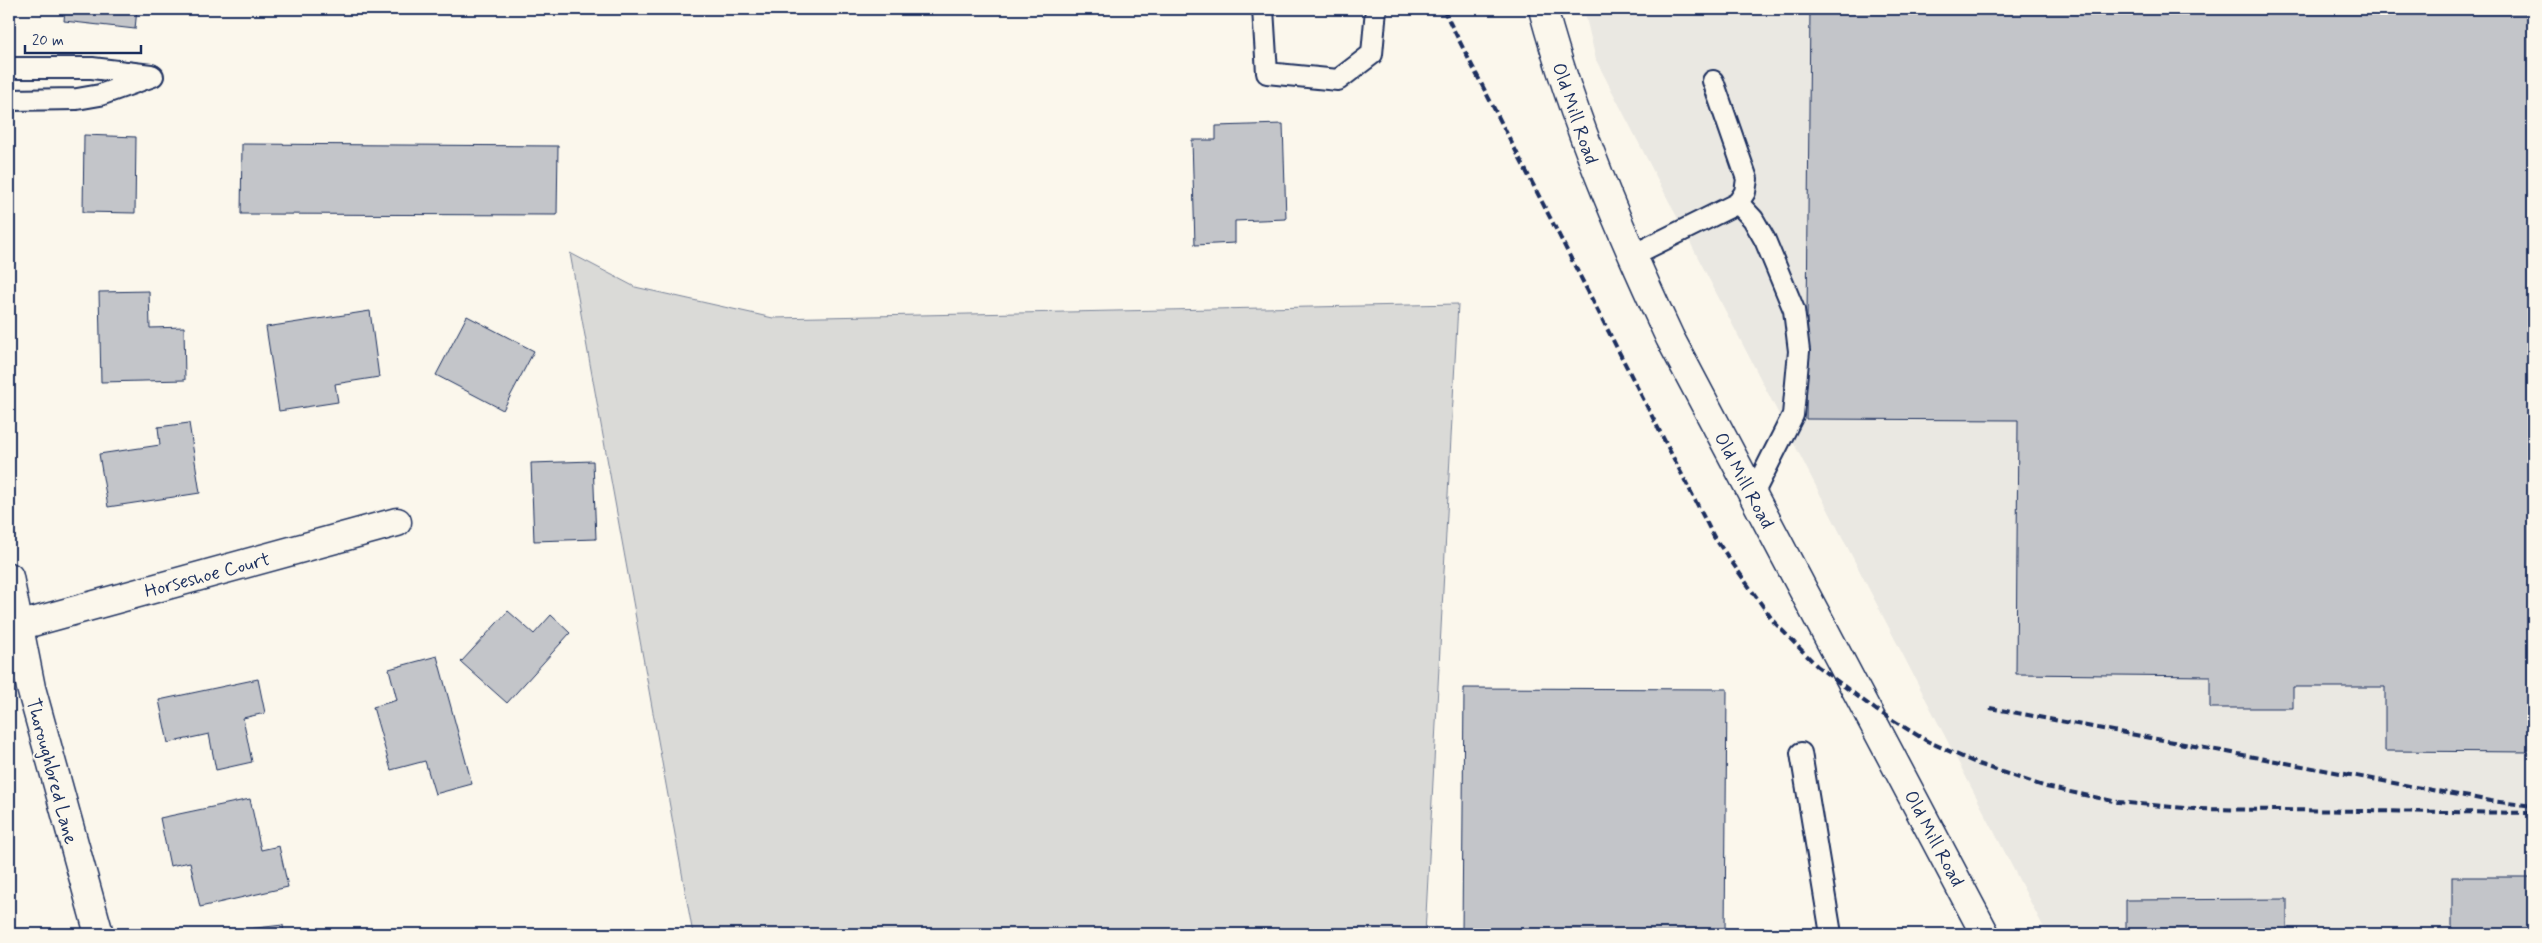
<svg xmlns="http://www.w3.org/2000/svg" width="2542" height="943" viewBox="0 0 2542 943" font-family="Mynerve,sans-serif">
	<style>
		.built { fill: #eae8e2 }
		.green { fill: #dadad7; stroke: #7a849a }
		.building { fill: #c3c5c9; stroke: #1b2f5e }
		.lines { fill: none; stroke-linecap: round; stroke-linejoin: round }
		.service-casing { stroke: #1b2f5e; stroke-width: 24 }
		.minor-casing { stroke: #1b2f5e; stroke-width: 31 }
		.tertiary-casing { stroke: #1b2f5e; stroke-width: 31 }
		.service { stroke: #fbf7ec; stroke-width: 20 }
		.minor { stroke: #fbf7ec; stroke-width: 28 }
		.tertiary { stroke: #fbf7ec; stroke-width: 28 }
		.rail { stroke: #1b2f5e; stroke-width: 4; stroke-dasharray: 8 4; stroke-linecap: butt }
		.labels { text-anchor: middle; stroke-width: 4; stroke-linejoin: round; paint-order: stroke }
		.street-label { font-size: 19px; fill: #1b2f5e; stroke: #fbf7ec }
	</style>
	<rect width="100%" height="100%" fill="#fbf7ec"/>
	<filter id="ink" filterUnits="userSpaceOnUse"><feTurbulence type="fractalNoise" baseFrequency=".02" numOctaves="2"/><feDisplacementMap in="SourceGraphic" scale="10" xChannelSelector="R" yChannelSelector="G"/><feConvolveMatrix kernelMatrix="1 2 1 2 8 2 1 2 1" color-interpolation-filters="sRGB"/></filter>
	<g filter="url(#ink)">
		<!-- built -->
		<polygon class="built" points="1584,9 2533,9 2533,934 2047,934 1596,60"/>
		<!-- green -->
		<polygon class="green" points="570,253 635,287 773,318 1458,304 1425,934 693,934"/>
		<!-- building -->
		<g class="building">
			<polygon points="65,9 137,9 135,29 64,21"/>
			<polygon points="1810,9 2533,9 2533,752 2385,751 2385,687 2293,687 2293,708 2210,708 2210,676 2016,674 2018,420 1806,419"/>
			<polygon points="1283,124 1286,219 1235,221 1235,243 1195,245 1192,140 1216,140 1216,126"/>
			<polygon points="84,135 136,137 135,213 83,212"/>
			<polygon points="242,144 558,146 557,215 241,214"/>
			<polygon points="149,291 150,328 184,327 185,380 101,382 99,292"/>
			<polygon points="370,311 379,377 335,384 338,402 279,411 266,327"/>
			<polygon points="467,316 534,351 503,410 436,375"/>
			<polygon points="189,423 200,493 108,507 99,454 160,445 158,427"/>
			<polygon points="593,461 596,539 534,541 531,463"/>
			<polygon points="508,611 534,634 551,615 570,633 507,703 461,662"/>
			<polygon points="437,656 472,784 435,794 425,761 391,770 373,707 397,700 389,669"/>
			<polygon points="258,679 265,713 243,718 252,762 216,770 209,734 168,743 159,700"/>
			<polygon points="1464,688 1727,689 1725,934 1462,934"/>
			<polygon points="250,799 261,850 279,846 288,887 200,907 190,862 170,866 160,818"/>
			<rect x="2452" y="877" width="81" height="57"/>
			<polygon points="2287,899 2287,934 2126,934 2126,900"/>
			<polygon points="283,925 284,934 221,934 220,932"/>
		</g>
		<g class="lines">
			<defs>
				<g id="service">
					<polyline points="1263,9 1267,73 1338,80 1372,54 1376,9"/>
					<polyline points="9,68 92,68 151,75"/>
					<polyline points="1713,81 1747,179 1745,192 1738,203"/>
					<polyline points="9,100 77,99 100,95 153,76"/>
					<polyline points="1631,256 1738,203 1753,219 1765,240 1794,310 1799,351 1793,415 1753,494"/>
					<polyline points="1801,753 1831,934"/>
				</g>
				<g id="minor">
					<polyline points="9,577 31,688 99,934"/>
					<polyline points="18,626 397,522"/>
				</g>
				<path id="tertiary" d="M1543,9c31,114 77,222 127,329l315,596"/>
			</defs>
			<!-- service casing -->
			<use href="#service" class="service-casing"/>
			<!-- minor casing -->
			<use href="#minor" class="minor-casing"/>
			<!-- tertiary casing -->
			<use href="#tertiary" class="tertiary-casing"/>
			<!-- service -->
			<use href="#service" class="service"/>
			<!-- minor -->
			<use href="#minor" class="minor"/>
			<!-- tertiary -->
			<use href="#tertiary" class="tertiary"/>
			<!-- rail -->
			<g class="rail">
				<polyline points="1443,9 1714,537 1774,622 1817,666 1876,710 1927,741 1978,764 2046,787 2118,802 2195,809 2533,813"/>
				<polyline points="1990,708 2491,801 2533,806"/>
			</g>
		</g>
	</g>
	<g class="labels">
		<!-- street labels -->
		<g class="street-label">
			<text transform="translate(1576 113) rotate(71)" y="7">Old Mill Road</text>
			<text transform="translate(1745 480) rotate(62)" y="7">Old Mill Road</text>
			<text transform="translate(207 574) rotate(-15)" y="7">Horseshoe Court</text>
			<text transform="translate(53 771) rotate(75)" y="7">Thoroughbred Lane</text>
			<text transform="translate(1935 838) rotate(62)" y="7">Old Mill Road</text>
		</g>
	</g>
	<!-- margin -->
	<rect width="2542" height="943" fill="none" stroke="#fbf7ec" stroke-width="30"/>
	<rect x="15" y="15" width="2512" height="913" fill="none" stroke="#1b2f5e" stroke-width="2" filter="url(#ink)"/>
	<!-- scale -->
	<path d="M25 45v8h116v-8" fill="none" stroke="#1b2f5e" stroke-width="2.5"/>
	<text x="32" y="45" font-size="15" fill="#1b2f5e" stroke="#fbf7ec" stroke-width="4" paint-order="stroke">20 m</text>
</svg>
